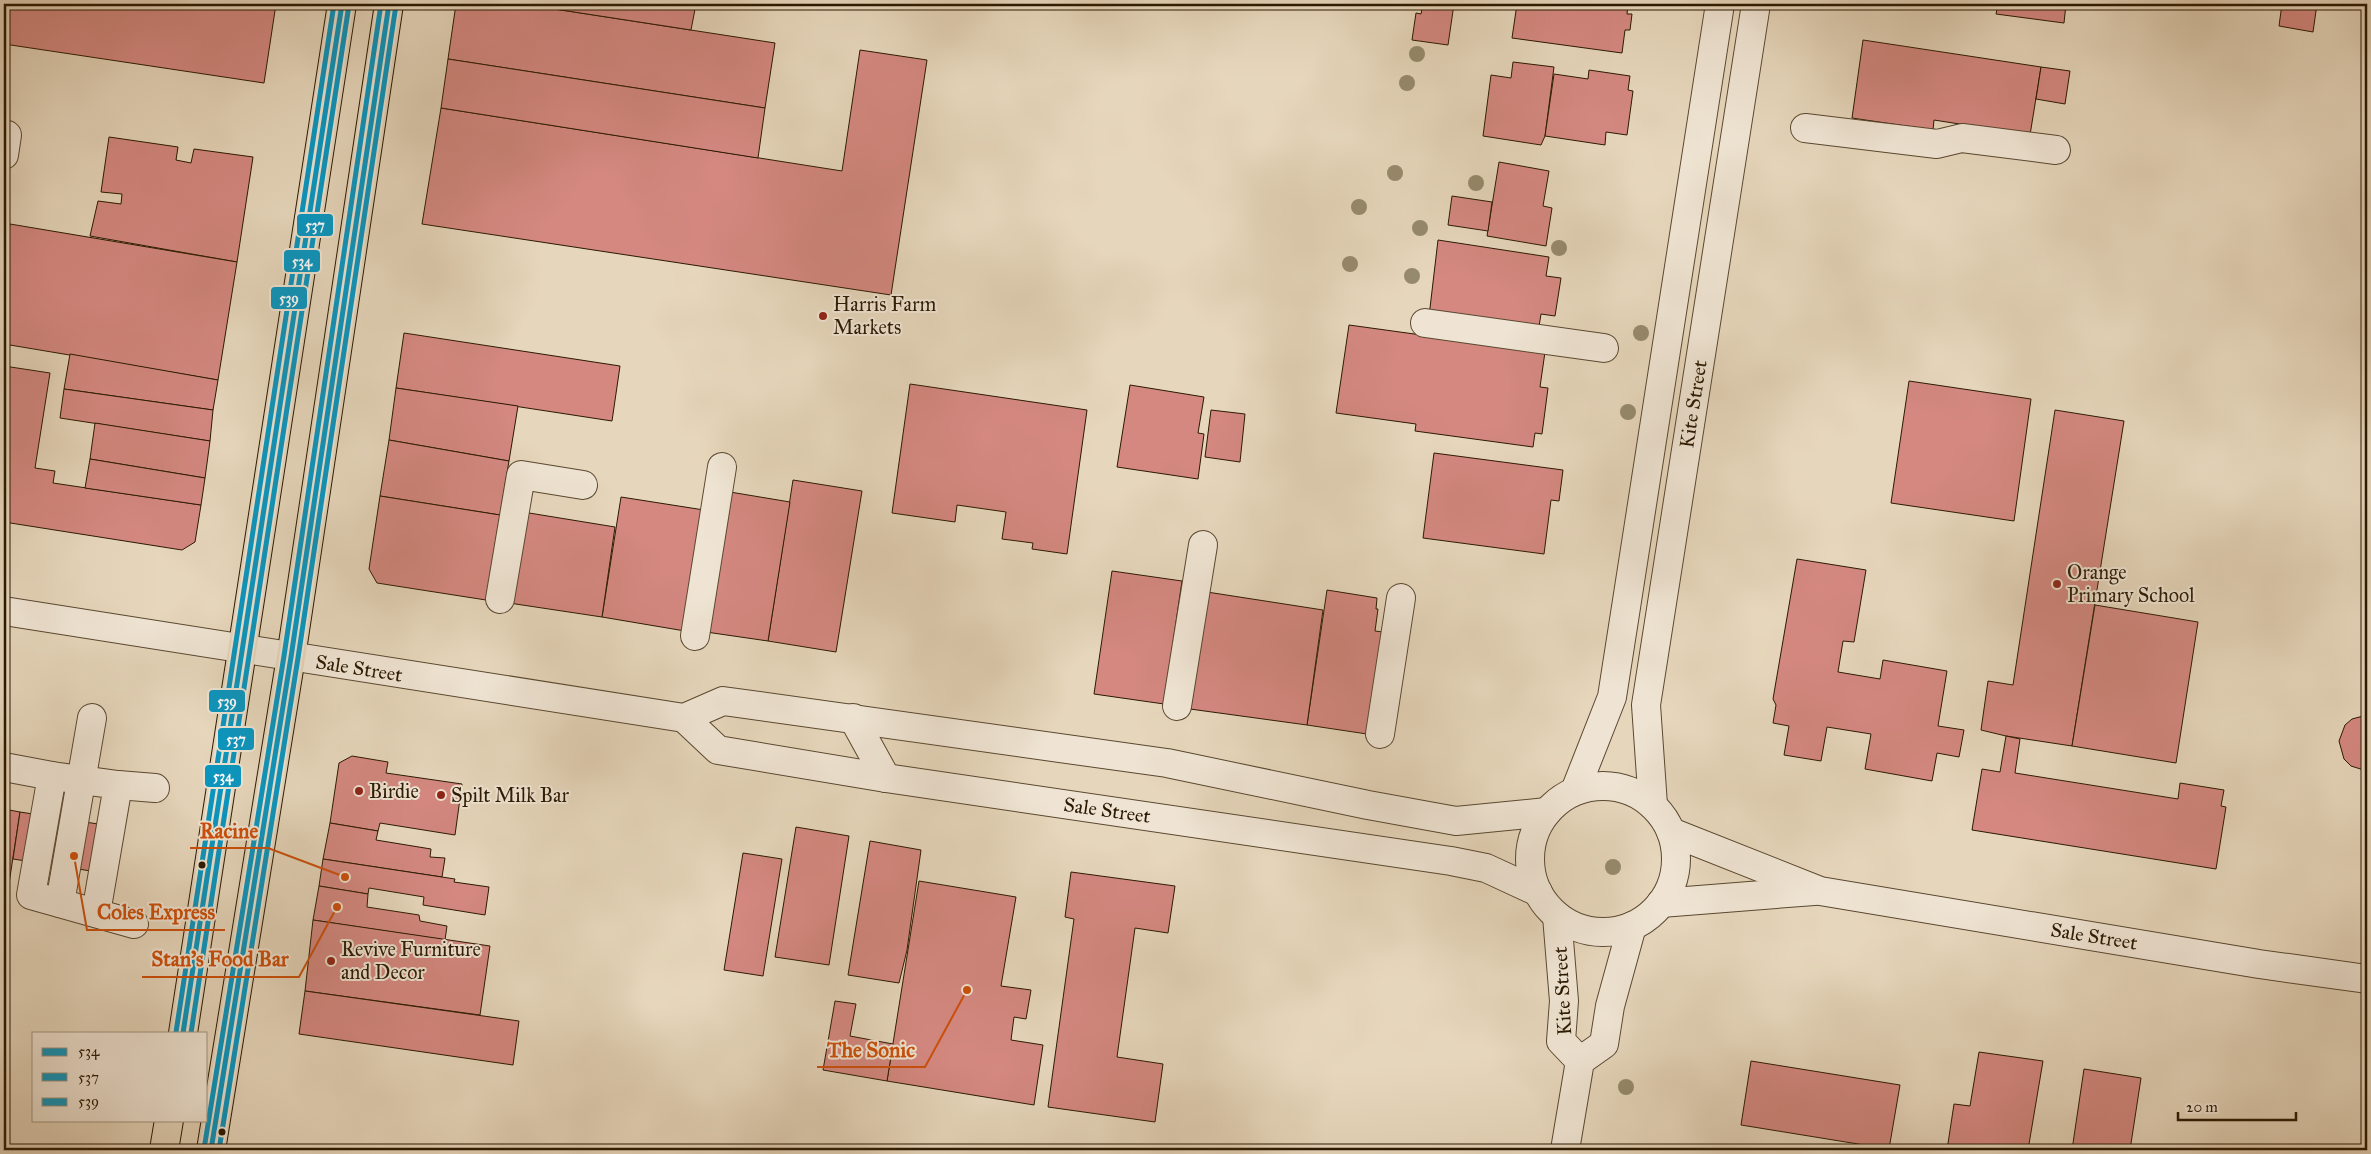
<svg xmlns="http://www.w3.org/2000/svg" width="2371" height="1154" viewBox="0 0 2371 1154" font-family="'IM FELL Great Primer',serif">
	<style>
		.building { fill: #d48880; stroke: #2b1902 }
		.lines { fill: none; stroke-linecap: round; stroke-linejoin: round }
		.minor-casing { stroke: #5a4830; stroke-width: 30 }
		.highway-casing { stroke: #2b1902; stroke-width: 30 }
		.minor { stroke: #efe4d3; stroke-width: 28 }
		.highway { stroke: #e6d6bb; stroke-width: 28 }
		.bus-1-casing { stroke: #efe4d3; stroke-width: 9 }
		.bus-2-casing { stroke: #efe4d3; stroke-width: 9 }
		.bus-3-casing { stroke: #efe4d3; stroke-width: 9 }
		.bus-1 { stroke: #0996c0; stroke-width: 5 }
		.bus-2 { stroke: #0996c0; stroke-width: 5 }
		.bus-3 { stroke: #0996c0; stroke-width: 5 }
		.tree { fill: #968a6d }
		.poi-dot { fill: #8f2418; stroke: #efe4d3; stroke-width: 2 }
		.bus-dot { fill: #2b1902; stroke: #efe4d3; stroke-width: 2 }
		.labels { text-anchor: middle; stroke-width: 4; stroke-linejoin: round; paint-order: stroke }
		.poi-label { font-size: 20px; fill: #2b1902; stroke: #efe4d3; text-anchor: start }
		.street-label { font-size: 20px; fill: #2b1902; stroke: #efe4d3 }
		.leader { fill: none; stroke: #cc4f0a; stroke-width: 2 }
		.callout-dot { fill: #cc4f0a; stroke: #efe4d3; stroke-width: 2 }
		.callout-label { font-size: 21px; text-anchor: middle; font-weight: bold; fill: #cc4f0a; stroke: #efe4d3; stroke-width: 4; stroke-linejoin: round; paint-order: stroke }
		.line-badge { stroke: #efe4d3; stroke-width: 2 }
		.badge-label { font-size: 14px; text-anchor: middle; font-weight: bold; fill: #fff }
	</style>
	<rect width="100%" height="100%" fill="#e6d6bb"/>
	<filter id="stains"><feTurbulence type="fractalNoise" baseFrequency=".004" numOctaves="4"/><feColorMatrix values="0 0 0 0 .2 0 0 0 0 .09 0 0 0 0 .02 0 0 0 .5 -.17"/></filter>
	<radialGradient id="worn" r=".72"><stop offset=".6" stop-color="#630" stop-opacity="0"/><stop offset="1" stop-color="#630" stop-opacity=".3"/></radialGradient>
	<!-- building -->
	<g class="building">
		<polygon points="4,4 276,4 264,83 4,44"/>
		<polygon points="456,4 522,4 775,43 765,108 448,59"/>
		<polygon points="522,4 696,4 691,30"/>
		<polygon points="1423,4 1454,4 1448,45 1412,40 1416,13 1421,14"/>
		<polygon points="1517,4 1628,4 1627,14 1632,14 1630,30 1625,30 1622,53 1512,38"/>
		<polygon points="1998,4 2066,4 2064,23 1996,14"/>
		<polygon points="2282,4 2317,4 2313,32 2279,26"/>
		<polygon points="1863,40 2041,67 2030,135 1934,120 1933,130 1852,118"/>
		<polygon points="860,50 927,60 891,295 422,224 441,108 842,171"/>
		<polygon points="448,59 765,108 758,158 441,108"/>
		<polygon points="1513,62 1554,67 1545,136 1541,145 1483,136 1491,75 1511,78"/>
		<polygon points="2041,67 2070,71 2065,104 2036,99"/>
		<polygon points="1589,70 1630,76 1628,90 1633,91 1627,135 1606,132 1605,145 1545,136 1554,74 1588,79"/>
		<polygon points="109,137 178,147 176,160 191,163 194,149 253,157 237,262 90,236 98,201 121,204 122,194 101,192"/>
		<polygon points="1499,162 1549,171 1543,206 1552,208 1546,246 1487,236"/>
		<polygon points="1452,196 1492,202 1488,231 1448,225"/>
		<polygon points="10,224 237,262 218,380 4,344 4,262"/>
		<polygon points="1438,240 1549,257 1546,276 1561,278 1555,316 1541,314 1538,333 1427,316 1430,308"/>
		<polygon points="1349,325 1545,352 1540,387 1548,388 1542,434 1535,433 1533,447 1415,431 1416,424 1336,413"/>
		<polygon points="404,333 620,366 612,421 396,388"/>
		<polygon points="70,354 218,380 213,410 64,389"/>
		<polygon points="4,366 50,373 35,468 55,471 53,483 201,505 195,542 182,550 4,522"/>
		<polygon points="1909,381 2031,399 2014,521 1891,503"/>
		<polygon points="910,384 1087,410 1067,554 1032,549 1033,543 1002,539 1006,512 957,505 955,522 892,513"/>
		<polygon points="1130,385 1204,397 1198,433 1204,434 1198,479 1117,467"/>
		<polygon points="396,388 518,406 509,461 389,440"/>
		<polygon points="64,389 213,410 210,441 60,418"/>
		<polygon points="1211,410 1245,414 1240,462 1205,457"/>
		<polygon points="2055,410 2124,421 2072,746 2006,736 1981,730 1988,681 2013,685"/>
		<polygon points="95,423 210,441 205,478 90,459"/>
		<polygon points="389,440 509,461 500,515 380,496"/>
		<polygon points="1434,453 1563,470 1559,501 1551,500 1544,554 1423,538"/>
		<polygon points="90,459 205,478 201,505 85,488"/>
		<polygon points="793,480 862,491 836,652 768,641"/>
		<polygon points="730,492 790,502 768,641 706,632"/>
		<polygon points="380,496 500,515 486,600 377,583 369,569"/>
		<polygon points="621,497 704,510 685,631 602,617"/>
		<polygon points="523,512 615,527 602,617 509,603"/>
		<polygon points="1797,559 1866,570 1854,642 1843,641 1838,672 1880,679 1883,660 1947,671 1938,726 1964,730 1959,757 1937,753 1932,781 1865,769 1871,734 1827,727 1821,761 1784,755 1789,726 1773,723 1776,705 1773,699"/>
		<polygon points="1112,571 1182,581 1164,704 1094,694"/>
		<polygon points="1327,590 1377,598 1376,609 1378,609 1375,631 1383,632 1367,734 1307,725"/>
		<polygon points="1207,592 1323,610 1307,725 1190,709"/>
		<polygon points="2095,605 2198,622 2176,763 2072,746"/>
		<polygon points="2367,715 2367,771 2351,766 2344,759 2339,741 2345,725 2352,719"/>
		<polygon points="2006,736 2020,739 2015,773 2178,799 2180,783 2224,790 2221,806 2226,807 2216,869 1972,830 1982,769 2000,772"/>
		<polygon points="352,756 388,762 386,773 462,784 455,835 380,823 378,831 330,823 339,763"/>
		<polygon points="4,809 20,812 4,916"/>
		<polygon points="20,812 98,824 91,871 13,859"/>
		<polygon points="330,823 378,831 376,840 431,849 430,857 445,858 442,877 323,859"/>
		<polygon points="796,827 849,836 829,965 775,957"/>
		<polygon points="870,841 921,850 907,950 899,983 848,975"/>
		<polygon points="743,853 782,859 763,976 724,970"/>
		<polygon points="323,859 455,879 454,882 489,887 485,915 423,905 424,897 369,888 368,894 319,886"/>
		<polygon points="1071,872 1175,886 1168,933 1135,928 1117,1057 1163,1064 1155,1122 1048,1107 1074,919 1065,917"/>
		<polygon points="919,881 1016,897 1001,986 1031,990 1026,1019 1014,1017 1011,1040 1043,1045 1034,1105 887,1081"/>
		<polygon points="319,886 368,894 367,907 419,915 420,921 447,926 445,940 313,920"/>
		<polygon points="313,920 490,946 480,1015 305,991"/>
		<polygon points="305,991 519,1021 513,1065 299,1034"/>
		<polygon points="835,1001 856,1004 850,1036 893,1044 887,1081 823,1070"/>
		<polygon points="1979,1052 2043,1061 2028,1150 1947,1150 1954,1104 1970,1106"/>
		<polygon points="1751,1061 1900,1085 1889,1149 1741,1125"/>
		<polygon points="2084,1069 2141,1078 2130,1150 2072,1150"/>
	</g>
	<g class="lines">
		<defs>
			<g id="minor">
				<polyline points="1805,128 1937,144 1962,138 2056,150"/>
				<polyline points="4,135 7,135 4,155"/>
				<polyline points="1425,323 1604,348"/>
				<polyline points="500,599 521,475 583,485"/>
				<polyline points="4,611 684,718 723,701 1167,763 1368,805 1456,821 1547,812"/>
				<polyline points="695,636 722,467"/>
				<polyline points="1177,706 1203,545"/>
				<polyline points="684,718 718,750 886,778 1451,861 1486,868 1538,892"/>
				<polyline points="853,718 886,778"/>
				<polyline points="1380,734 1401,598"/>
				<polyline points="4,767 52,776 31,895 134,924"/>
				<polyline points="52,776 118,785 96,913"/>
				<polyline points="118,785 155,788"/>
				<circle cx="1603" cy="859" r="73"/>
				<polyline points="1575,791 1612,697 1720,4"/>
				<polyline points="1653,805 1646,705 1756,4"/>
				<polyline points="1671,832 1820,891 2259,964 2367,979"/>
				<polyline points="60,903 92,718"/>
				<polyline points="1661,903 1814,891"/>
				<polyline points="1557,916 1564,1001 1561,1041 1580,1061"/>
				<polyline points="1565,1150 1580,1061 1604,1044 1610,1006 1632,926"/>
			</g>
			<g id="highway">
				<polyline points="183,1033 342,4"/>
				<polyline points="164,1150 169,1120"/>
				<polyline points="211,1150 291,657 389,4"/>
			</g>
		</defs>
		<!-- minor casing -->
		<use href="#minor" class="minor-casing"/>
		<!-- highway casing -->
		<use href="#highway" class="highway-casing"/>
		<!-- minor -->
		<use href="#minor" class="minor"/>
		<!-- highway -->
		<use href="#highway" class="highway"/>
		<defs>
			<g id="bus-1">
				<polyline points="183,1033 342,4"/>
				<polyline points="211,1150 291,657 389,4"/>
			</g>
			<g id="bus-2">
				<polyline points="191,1033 349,5"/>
				<polyline points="219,1150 298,658 396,5"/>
			</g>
			<g id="bus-3">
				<polyline points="176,1032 334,4"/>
				<polyline points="204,1149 284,656 381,4"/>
			</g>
		</defs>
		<!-- bus-1 casing -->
		<use href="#bus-1" class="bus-1-casing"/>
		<!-- bus-2 casing -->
		<use href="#bus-2" class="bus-2-casing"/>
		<!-- bus-3 casing -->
		<use href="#bus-3" class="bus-3-casing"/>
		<!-- bus-1 -->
		<use href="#bus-1" class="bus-1"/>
		<!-- bus-2 -->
		<use href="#bus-2" class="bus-2"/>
		<!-- bus-3 -->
		<use href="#bus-3" class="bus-3"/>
	</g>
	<!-- trees -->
	<g class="tree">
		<circle cx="1417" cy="54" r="8"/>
		<circle cx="1407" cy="83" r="8"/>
		<circle cx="1395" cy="173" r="8"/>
		<circle cx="1476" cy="183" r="8"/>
		<circle cx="1359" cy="207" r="8"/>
		<circle cx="1420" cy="228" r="8"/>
		<circle cx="1559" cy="248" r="8"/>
		<circle cx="1350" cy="264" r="8"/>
		<circle cx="1412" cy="276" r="8"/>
		<circle cx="1641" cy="333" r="8"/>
		<circle cx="1628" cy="412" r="8"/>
		<circle cx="1613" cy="867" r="8"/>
		<circle cx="1626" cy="1087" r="8"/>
	</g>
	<!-- markers -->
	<g class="poi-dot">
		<circle cx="823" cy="316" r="5"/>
		<circle cx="2057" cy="584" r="5"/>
		<circle cx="359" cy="791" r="5"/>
		<circle cx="441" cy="795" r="5"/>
		<circle cx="331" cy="961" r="5"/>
	</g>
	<g class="bus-dot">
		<circle cx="202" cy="865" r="4.5"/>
		<circle cx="222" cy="1132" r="4.5"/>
	</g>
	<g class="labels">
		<!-- poi labels -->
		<g class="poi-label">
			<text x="833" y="311">Harris Farm<tspan x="833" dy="23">Markets</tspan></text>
			<text x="2067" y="579">Orange<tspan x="2067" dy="23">Primary School</tspan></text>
			<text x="369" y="798">Birdie</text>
			<text x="451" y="802">Spilt Milk Bar</text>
			<text x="341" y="956">Revive Furniture<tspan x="341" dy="23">and Decor</tspan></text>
		</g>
		<!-- street labels -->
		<g class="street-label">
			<text transform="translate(1693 404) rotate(-81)" y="7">Kite Street</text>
			<text transform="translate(359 668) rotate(9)" y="7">Sale Street</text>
			<text transform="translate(1107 810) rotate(8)" y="7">Sale Street</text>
			<text transform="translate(2094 936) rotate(9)" y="7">Sale Street</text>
			<text transform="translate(1562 991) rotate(-93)" y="7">Kite Street</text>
		</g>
	</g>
	<!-- callouts -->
	<path class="leader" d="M345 877L268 848H190M74 856L87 930H225M337 907L299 977H142M967 990L925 1067H817"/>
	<g class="callout-dot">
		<circle cx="345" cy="877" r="5"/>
		<circle cx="74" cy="856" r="5"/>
		<circle cx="337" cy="907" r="5"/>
		<circle cx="967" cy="990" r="5"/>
	</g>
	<g class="callout-label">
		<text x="229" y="838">Racine</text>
		<text x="156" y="919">Coles Express</text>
		<text x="220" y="966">Stan's Food Bar</text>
		<text x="871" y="1057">The Sonic</text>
	</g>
	<g class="line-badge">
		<rect x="296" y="213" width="38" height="24" rx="5" fill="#0996c0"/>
		<rect x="283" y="249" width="38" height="24" rx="5" fill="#0996c0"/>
		<rect x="270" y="286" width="38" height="24" rx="5" fill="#0996c0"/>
		<rect x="208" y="689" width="38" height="24" rx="5" fill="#0996c0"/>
		<rect x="217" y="727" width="38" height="24" rx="5" fill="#0996c0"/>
		<rect x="204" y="764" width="38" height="24" rx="5" fill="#0996c0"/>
	</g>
	<g class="badge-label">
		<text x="315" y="230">537</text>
		<text x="302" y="266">534</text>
		<text x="289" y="303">539</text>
		<text x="227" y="706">539</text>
		<text x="236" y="744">537</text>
		<text x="223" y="781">534</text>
	</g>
	<!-- margin -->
	<rect width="2371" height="1154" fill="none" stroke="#e6d6bb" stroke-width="20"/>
	<rect x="5" y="5" width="2361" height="1144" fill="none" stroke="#2b1902" stroke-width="2.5"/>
	<rect x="10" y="10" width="2351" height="1134" fill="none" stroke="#2b1902"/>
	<!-- legend -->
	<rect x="32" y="1032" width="175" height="90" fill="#efe4d3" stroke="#a1937f"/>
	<rect x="42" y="1048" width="25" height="8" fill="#0996c0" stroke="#a1937f"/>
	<text x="78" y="1056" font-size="15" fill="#2b1902">534</text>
	<rect x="42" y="1073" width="25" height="8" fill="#0996c0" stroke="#a1937f"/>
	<text x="78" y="1082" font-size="15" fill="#2b1902">537</text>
	<rect x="42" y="1098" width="25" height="8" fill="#0996c0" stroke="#a1937f"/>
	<text x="78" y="1106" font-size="15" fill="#2b1902">539</text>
	<!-- scale -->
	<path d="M2178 1112v8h118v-8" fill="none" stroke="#2b1902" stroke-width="2.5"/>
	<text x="2186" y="1112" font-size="15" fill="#2b1902" stroke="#efe4d3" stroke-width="4" paint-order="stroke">20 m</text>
	<rect width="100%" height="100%" filter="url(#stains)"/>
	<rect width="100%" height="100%" fill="url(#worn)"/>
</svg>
